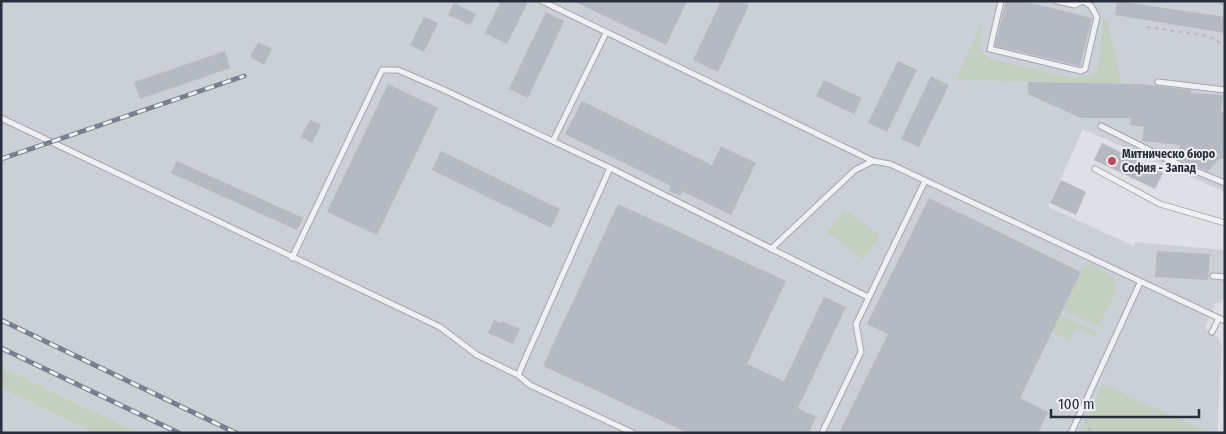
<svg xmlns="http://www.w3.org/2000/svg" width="1226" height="434" viewBox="0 0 1226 434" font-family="'Fira Sans Condensed',sans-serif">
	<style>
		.built { fill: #cbcfd6 }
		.green { fill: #c3cfbf }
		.building { fill: #b5b9c2 }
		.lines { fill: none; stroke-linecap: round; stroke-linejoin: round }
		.lane-casing { stroke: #a3a7ae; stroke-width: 7 }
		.path { stroke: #b7bbc0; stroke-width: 2; stroke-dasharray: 4 4; stroke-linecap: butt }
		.lane { stroke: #eff1f4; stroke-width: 5 }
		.rail-casing { stroke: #78808d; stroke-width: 5 }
		.rail { stroke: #eceff3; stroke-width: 3; stroke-dasharray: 9; stroke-linecap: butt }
		.poi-dot { fill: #c14b5d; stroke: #eceff3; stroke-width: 2 }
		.labels { text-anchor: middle; stroke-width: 4; stroke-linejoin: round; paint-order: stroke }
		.poi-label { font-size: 12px; font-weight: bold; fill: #282f3a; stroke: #eceff3; text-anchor: start }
	</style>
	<rect width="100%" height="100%" fill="#dde0e5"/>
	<!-- built -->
	<g class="built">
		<polygon points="1,1 1225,1 1225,192 1083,129 1048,207 1134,246 1135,242 1225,250 1224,298 1221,303 1216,303 1205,328 1217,336 1222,346 1217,433 138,433 1,367"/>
		<polygon points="1,388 94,433 1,433"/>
	</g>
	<!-- green -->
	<g class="green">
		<path d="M1107,19l15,64 -166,-3 26,-59c-1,13 -5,27 5,37l86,20 20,-3 5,-8 5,-46z"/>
		<polygon points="844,210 880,235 864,259 827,233"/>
		<polygon points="1086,262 1106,272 1115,282 1115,294 1099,326 1063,310"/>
		<polygon points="1060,315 1097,332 1094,336 1076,328 1069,341 1052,332"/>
		<polygon points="1,367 138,433 94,433 1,388"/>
		<polygon points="1103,384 1210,433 1080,433"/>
	</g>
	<!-- building -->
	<g class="building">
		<polygon points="501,1 522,1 527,4 507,44 485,33"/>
		<polygon points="573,1 687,1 666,45"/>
		<polygon points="721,1 741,1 749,5 718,72 693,60"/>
		<polygon points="1006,1 1023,1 1092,18 1080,66 995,46"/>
		<polygon points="1117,1 1225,17 1225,33 1115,15"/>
		<polygon points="454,3 476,14 470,25 448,15"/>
		<polygon points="546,12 564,21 528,98 509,89"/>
		<polygon points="424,17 438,23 424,52 410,45"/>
		<polygon points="258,42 272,49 264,65 250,57"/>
		<polygon points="225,51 230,68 140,99 134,82"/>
		<polygon points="898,61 917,70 887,132 868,123"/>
		<polygon points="931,76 949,85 919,147 901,139"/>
		<polygon points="824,80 862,98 854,114 816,96"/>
		<polygon points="1028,82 1140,84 1191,90 1191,93 1223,95 1221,112 1225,112 1225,159 1219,159 1208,171 1178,159 1180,145 1142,141 1144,127 1130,125 1131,118 1081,118 1028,94"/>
		<polygon points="388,84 438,108 377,235 327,212"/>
		<polygon points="582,101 712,165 721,146 756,163 731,215 682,191 680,196 669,191 671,186 565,134"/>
		<polygon points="310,120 321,125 312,143 301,137"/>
		<polygon points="1102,143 1163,173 1155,189 1094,160"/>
		<polygon points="441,151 560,209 551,228 432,170"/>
		<polygon points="177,161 303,218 297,230 171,173"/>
		<polygon points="1061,180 1086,192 1076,215 1050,203"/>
		<polygon points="929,198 1081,272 1020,398 1048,412 1038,433 839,433 888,334 867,324"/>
		<polygon points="618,204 786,281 747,364 784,381 824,297 846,307 798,408 816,417 809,433 688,433 543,366"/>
		<polygon points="1157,251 1210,254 1208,280 1155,277"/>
		<polygon points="494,320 501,323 502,321 520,329 513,344 488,333"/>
	</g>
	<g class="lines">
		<defs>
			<g id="lane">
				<polyline points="542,1 873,161 890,164 1225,321"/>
				<polyline points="1001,1 990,49 1081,71 1085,69 1097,17 1091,6 1083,1"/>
				<polyline points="1057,1 1075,5 1082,1"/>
				<polyline points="1223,1 1225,1"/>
				<polyline points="1158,82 1225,90"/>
				<polyline points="1,118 440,327 477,355 518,375 610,168"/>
				<polyline points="1101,126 1169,160 1225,183"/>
				<polyline points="553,141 606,33"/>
				<polyline points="1095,169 1160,204 1225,223"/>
				<polyline points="771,249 855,170 873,161"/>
				<polyline points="292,258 382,70 398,70 442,89 610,168 868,297"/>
				<polyline points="1213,276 1225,277"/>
				<polyline points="1212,332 1218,320"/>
				<polyline points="518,375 530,385 633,433"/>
				<polyline points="822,433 861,352 856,324 925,181"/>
				<polyline points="1071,433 1140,283"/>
			</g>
		</defs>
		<!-- lane casing -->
		<use href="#lane" class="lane-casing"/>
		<!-- path -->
		<g class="path">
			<polyline points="1147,27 1209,36 1225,46"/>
			<polyline points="1085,420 1091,433"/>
		</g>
		<!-- lane -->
		<use href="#lane" class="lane"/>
		<defs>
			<g id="rail">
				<polyline points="1,159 244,76"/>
				<polyline points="1,320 236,433"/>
				<polyline points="1,348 179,433"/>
			</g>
		</defs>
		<!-- rail casing -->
		<use href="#rail" class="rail-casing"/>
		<!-- rail -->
		<use href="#rail" class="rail"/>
	</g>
	<!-- markers -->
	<circle class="poi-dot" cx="1112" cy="161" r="5"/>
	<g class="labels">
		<!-- poi labels -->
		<g class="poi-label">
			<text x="1122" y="158">Митническо бюро<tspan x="1122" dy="14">София - Запад</tspan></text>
		</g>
	</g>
	<!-- border -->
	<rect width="1226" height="434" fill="none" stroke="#282f3a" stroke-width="5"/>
	<!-- scale -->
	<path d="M1051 409v8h148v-8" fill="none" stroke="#282f3a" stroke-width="2.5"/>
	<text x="1058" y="409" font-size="15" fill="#282f3a" stroke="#eceff3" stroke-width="4" paint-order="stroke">100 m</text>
</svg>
